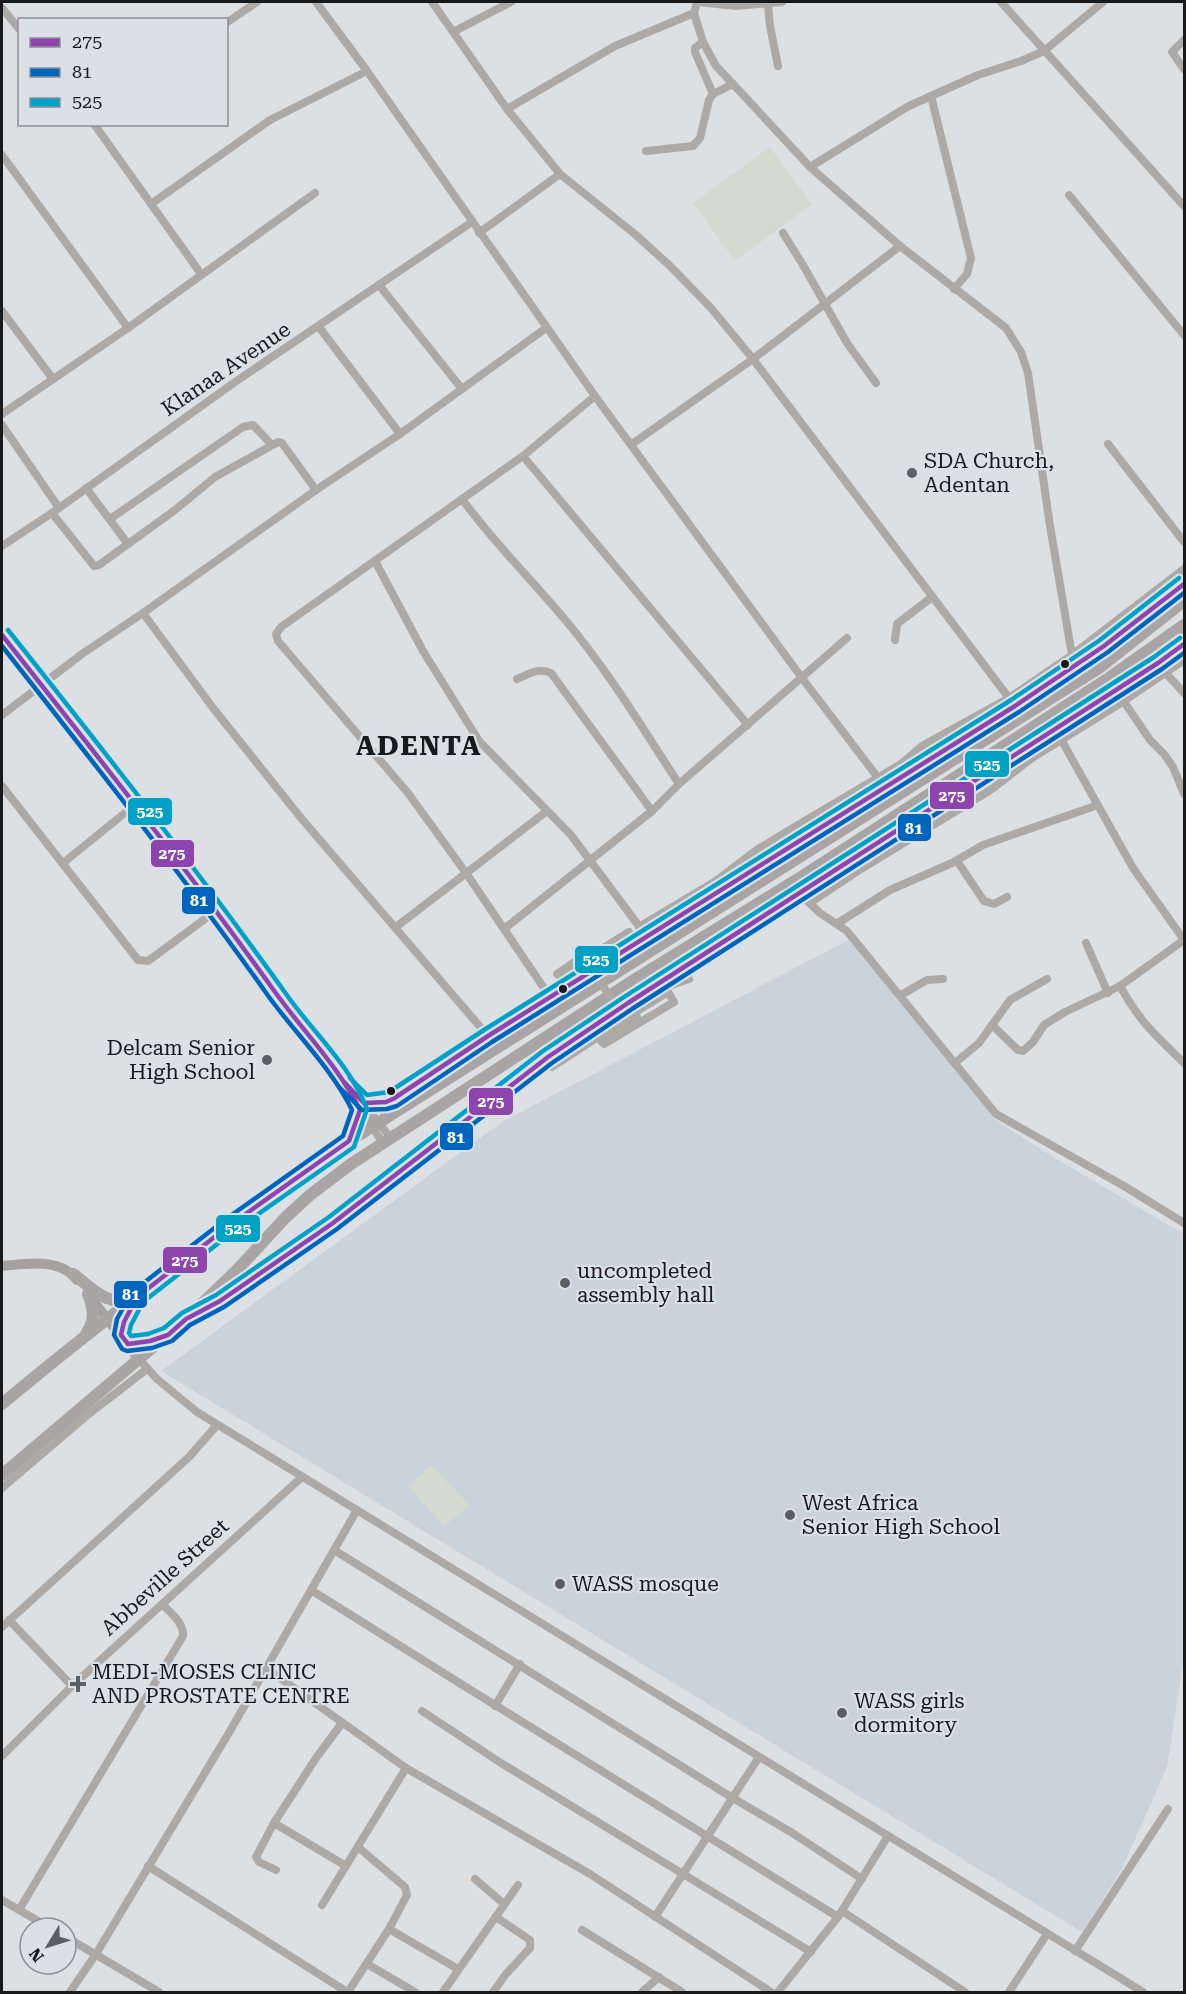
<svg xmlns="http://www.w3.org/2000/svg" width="1186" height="1994" viewBox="0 0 1186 1994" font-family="'Roboto Serif',serif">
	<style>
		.built { fill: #cbd3da }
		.green { fill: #d5dad1 }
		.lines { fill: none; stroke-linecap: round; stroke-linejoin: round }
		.minor { stroke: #aca9a7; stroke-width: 8 }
		.major { stroke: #a5a19f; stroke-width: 10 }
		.highway { stroke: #a8a5a4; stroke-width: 12 }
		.minor-bridge { stroke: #aca9a7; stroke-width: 8 }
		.bus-1-casing { stroke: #dae0e6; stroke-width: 9 }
		.bus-2-casing { stroke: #dae0e6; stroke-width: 9 }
		.bus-3-casing { stroke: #dae0e6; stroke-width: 9 }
		.bus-1 { stroke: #8e44ad; stroke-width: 4.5 }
		.bus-2 { stroke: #0065bd; stroke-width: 4.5 }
		.bus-3 { stroke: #01a2c5; stroke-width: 4.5 }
		.poi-dot { fill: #5c5f61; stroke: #dae0e6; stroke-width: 2 }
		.bus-dot { fill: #17191b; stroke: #dae0e6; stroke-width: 2 }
		.labels { text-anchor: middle; stroke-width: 4.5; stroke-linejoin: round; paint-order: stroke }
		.street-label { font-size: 21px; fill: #17191b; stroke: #dae0e6 }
		.poi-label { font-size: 21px; fill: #17191b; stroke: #dae0e6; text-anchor: start }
		.district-label { font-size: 27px; font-weight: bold; letter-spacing: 1.5px; fill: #17191b; stroke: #dae0e6 }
		.line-badge { stroke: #dae0e6; stroke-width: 2 }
		.badge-label { font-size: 16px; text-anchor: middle; font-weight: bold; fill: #fff }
	</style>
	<rect width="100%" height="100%" fill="#dde0e3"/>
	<!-- built -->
	<polygon class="built" points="854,937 997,1121 1050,1155 1184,1234 1184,1658 1167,1767 1122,1869 1082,1932 161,1371 502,1122"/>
	<!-- green -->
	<g class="green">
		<polygon points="770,147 812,204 735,261 693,203"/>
		<polygon points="432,1465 470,1506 444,1526 408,1486"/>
	</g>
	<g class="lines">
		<!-- minor -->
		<g class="minor">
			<polyline points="316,2 367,71 595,396 802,678 885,787"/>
			<polyline points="432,2 507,109 560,174 636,235 670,266 711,308 753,359 1015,706"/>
			<polyline points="697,2 694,13 703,42 716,66 733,84 810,167 900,246 1006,328 1021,352 1028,373 1050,526 1074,667"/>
			<polyline points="698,2 736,6 782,2"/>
			<polyline points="1001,2 1184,206"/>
			<polyline points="768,4 770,26 778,66"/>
			<polyline points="2,8 20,30"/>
			<polyline points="226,23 257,2"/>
			<polyline points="453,32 511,2"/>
			<polyline points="1184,40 1172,52 1184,69"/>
			<polyline points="703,42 695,48 695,52 713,94"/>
			<polyline points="931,96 971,258 967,274 954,289"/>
			<polyline points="507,109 615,46 694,13"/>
			<polyline points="94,124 201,274"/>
			<polyline points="646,151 693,146 700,138 709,100 713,94 733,84"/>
			<polyline points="2,155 128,328"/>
			<polyline points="810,167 907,107 931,96 978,75 1021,61 1044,51 1103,2"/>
			<polyline points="1069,195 1184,335"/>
			<polyline points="151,204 270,120 367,71"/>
			<polyline points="479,233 560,174"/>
			<polyline points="783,233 803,265 847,343 876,383"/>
			<polyline points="379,285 462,389"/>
			<polyline points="2,311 53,379"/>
			<polyline points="319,327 400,434"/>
			<polyline points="2,414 128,328 315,193"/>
			<polyline points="2,425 59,508"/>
			<polyline points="632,444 753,359 900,246"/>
			<polyline points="1108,444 1184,542"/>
			<polyline points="523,456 748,725"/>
			<polyline points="86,488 128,544 175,510 215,477 278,442 282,443 316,490"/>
			<path d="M462,499c32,44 70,81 105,123 42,50 76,107 112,162"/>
			<polyline points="52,513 94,566 99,565 128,544"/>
			<polyline points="110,519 243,427 253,425 271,444"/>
			<polyline points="2,546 52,513 235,382 472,222"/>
			<polyline points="375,561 423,651 479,741 571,835 647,937"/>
			<polyline points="143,613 213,708 301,818 488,1036"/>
			<polyline points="2,635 136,804 217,910 286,1007 390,1137"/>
			<polyline points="895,640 897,624 932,597"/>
			<polyline points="1162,669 1184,693"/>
			<path d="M517,679c12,-5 22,-12 34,-6l101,138"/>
			<polyline points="1116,690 1150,740 1164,754 1173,767 1184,794"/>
			<polyline points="2,715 82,654 143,613 316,490 400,434 546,328"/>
			<polyline points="1058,734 1133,868 1184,940"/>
			<polyline points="2,786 138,960 148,961 217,910"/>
			<polyline points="957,861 984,901 994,904 1007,897"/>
			<polyline points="63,863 136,804"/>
			<polyline points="799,893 820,913 847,931 996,1114 1124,1186 1184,1223"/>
			<polyline points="810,903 861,869 992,789 1032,758 1124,701 1184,660"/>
			<polyline points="838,923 890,890 952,863 983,845 1098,805"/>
			<polyline points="396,927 547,811"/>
			<polyline points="639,927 716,881 758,849 788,831 901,764 922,746 1009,698 1072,655 1184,569"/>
			<polyline points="504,929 652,811 679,784 847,638"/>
			<polyline points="1086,943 1108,993"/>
			<path d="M586,959l43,-27 2,4c-23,14 -46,27 -68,42l-6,-4 36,-25 13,14"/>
			<path d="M1120,986c19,35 36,50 64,77"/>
			<polyline points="901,995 927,980 943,979"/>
			<polyline points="550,997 466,873 408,793 278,641 276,634 281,627 523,456 595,396"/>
			<polyline points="647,999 663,988 689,979"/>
			<polyline points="624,1019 668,992 674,1002 604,1044 601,1041 637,1017 628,1003"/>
			<polyline points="992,1025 1018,1050 1023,1051 1033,1042 1044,1025 1065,1012 1120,986 1184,940"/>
			<polyline points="955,1063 979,1043 1010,1000 1047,979"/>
			<polyline points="552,1067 615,1026 627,1013"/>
			<polyline points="364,1103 386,1102 393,1099 488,1036 1015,706 1104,646 1184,584"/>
			<polyline points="359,1108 383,1143"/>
			<polyline points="197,1313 220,1301 333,1223 548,1057 628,1003 1158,663 1184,644"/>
			<polyline points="138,1358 157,1379 197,1412 1143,1992"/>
			<polyline points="2,1488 90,1413 147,1369"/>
			<polyline points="334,1550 731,1797 794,1834 862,1879"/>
			<polyline points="311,1590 461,1684 838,1917"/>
			<polyline points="9,1620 72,1686"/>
			<polyline points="2,1627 189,1457 217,1425"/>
			<polyline points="266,1668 406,1768 590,1874 771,1992"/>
			<polyline points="495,1706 520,1664"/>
			<polyline points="422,1711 501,1763 811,1952"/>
			<polyline points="342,1723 316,1758 274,1823 346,1866"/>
			<polyline points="2,1756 72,1686 302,1477"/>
			<polyline points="274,1823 256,1857 259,1862 276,1870"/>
			<polyline points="148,1866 347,1992"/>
			<polyline points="475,1879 504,1904"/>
			<polyline points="2,1900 50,1928"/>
			<polyline points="322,1905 406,1768"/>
			<path d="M19,1910l164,-274c1,-13 -12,-23 -21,-32"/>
			<polyline points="842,1911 965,1992"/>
			<polyline points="655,1917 759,1757"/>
			<polyline points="389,1929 458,1969"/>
			<polyline points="582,1930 682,1992"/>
			<polyline points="66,1937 159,1992"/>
			<polyline points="1075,1951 1168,1809"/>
			<polyline points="367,1964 415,1992"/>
			<polyline points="70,1992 96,1954 230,1731 357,1510"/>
			<polyline points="348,1992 389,1929 407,1895 405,1887 358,1847"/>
			<polyline points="443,1992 518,1885"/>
			<polyline points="493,1992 506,1974 530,1948 530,1940 496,1917"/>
			<polyline points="642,1992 659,1977"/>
			<polyline points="778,1992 838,1917 888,1836"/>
			<polyline points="1009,1992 1047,1934"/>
		</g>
		<!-- major -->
		<g class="major">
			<path d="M2,1266c24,-2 58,-9 75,14"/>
			<polyline points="90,1297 138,1358"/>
		</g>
		<!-- highway -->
		<g class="highway">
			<polyline points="1165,599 1184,597"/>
			<polyline points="860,803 866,814"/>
			<polyline points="679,917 685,929"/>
			<polyline points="518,1017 526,1029"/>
			<polyline points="349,1141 360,1110"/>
			<path d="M73,1274c20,14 33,33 60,25"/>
			<path d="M87,1332c9,-12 6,-25 1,-38"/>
			<polyline points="121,1335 124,1322 134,1301"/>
			<polyline points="128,1344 161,1338"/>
			<path d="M2,1404c105,-88 215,-170 327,-250l770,-486 85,-67"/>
			<polyline points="2,1475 186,1319 237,1270 285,1218 310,1195 351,1164 637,978 801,877 1109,678 1184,625"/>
		</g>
		<!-- minor-bridge -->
		<polyline class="minor-bridge" points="586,959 624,1019"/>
		<defs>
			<g id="bus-1">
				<path d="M2,635c93,118 186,235 273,357 28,39 64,75 85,118l-11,31 -119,84 -93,72 -13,25 -3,13 7,9 22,-3 18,-6 18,-16 34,-18 113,-78 215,-166 80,-54 530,-340 26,-19"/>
				<polyline points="345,1083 364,1103 386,1102 393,1099 488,1036 1015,706 1104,646 1184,584"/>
			</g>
			<g id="bus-2">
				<path d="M2,646c91,116 182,231 267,351 27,37 63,72 83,113l-9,26 -117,83 -94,73 -15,27 -3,16 8,14 5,2 25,-3 20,-7 18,-16 34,-18 113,-78 215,-166 80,-54 530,-340 22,-16"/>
				<polyline points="340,1088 362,1110 387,1109 397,1106 492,1042 1019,712 1108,652 1184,593"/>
			</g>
			<g id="bus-3">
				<path d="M8,630c96,121 191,242 281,368 26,36 62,69 78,111l-13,38 -120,84 -91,71 -12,23 -2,8 2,3 17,-2 16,-6 18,-15 34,-18 113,-78 214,-166 81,-54 530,-340 26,-19"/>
				<polyline points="350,1078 367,1095 389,1092 484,1030 1011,700 1100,640 1179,578"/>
			</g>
		</defs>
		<!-- bus-1 casing -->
		<use href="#bus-1" class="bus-1-casing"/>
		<!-- bus-2 casing -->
		<use href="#bus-2" class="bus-2-casing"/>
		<!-- bus-3 casing -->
		<use href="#bus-3" class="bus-3-casing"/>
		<!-- bus-1 -->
		<use href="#bus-1" class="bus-1"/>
		<!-- bus-2 -->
		<use href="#bus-2" class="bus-2"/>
		<!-- bus-3 -->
		<use href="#bus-3" class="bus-3"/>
	</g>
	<!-- markers -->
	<g class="poi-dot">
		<circle cx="912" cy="473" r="6"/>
		<circle cx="267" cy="1060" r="6"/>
		<circle cx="565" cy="1283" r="6"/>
		<circle cx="790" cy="1515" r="6"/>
		<circle cx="560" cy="1584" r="6"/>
		<path d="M75 1675h6v6h6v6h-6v6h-6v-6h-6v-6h6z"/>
		<circle cx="842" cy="1713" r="6"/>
	</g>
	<g class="bus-dot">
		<circle cx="1065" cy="664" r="5"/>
		<circle cx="563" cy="989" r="5"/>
		<circle cx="391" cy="1091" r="5"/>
	</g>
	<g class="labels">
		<!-- street labels -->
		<g class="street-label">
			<text transform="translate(226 369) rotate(-34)" y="7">Klanaa Avenue</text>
			<text transform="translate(165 1577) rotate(-42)" y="7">Abbeville Street</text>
		</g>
		<!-- poi labels -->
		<g class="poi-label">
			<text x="924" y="468">SDA Church,<tspan x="924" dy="24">Adentan</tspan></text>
			<text x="255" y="1055" text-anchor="end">Delcam Senior<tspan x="255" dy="24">High School</tspan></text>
			<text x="577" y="1278">uncompleted<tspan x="577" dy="24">assembly hall</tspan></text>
			<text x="802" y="1510">West Africa<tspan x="802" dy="24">Senior High School</tspan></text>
			<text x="572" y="1591">WASS mosque</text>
			<text x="92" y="1679">MEDI-MOSES CLINIC<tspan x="92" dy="24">AND PROSTATE CENTRE</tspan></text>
			<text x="854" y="1708">WASS girls<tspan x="854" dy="24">dormitory</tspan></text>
		</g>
		<!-- district labels -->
		<g class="district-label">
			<text x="419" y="755">ADENTA</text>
		</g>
	</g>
	<g class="line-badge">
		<rect x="964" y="750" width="46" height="28" rx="6" fill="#01a2c5"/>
		<rect x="929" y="781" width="46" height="29" rx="6" fill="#8e44ad"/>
		<rect x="127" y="797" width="46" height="29" rx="6" fill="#01a2c5"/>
		<rect x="897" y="813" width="35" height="29" rx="6" fill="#0065bd"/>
		<rect x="150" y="839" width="45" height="29" rx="6" fill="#8e44ad"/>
		<rect x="181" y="886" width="35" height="29" rx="6" fill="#0065bd"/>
		<rect x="574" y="945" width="45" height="29" rx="6" fill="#01a2c5"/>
		<rect x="468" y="1087" width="46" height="29" rx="6" fill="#8e44ad"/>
		<rect x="439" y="1122" width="35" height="29" rx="6" fill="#0065bd"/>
		<rect x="215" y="1214" width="46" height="29" rx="6" fill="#01a2c5"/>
		<rect x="162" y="1246" width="46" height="28" rx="6" fill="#8e44ad"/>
		<rect x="113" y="1280" width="35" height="29" rx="6" fill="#0065bd"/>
	</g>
	<g class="badge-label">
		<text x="987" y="770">525</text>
		<text x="952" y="801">275</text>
		<text x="150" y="817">525</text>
		<text x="914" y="834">81</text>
		<text x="172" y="859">275</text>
		<text x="199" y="906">81</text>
		<text x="596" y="965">525</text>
		<text x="491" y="1107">275</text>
		<text x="456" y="1143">81</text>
		<text x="238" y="1234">525</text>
		<text x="185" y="1266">275</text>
		<text x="131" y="1300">81</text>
	</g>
	<!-- border -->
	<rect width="1186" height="1994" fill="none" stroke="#17191b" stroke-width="6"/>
	<!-- legend -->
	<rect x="18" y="18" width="210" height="108" fill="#dae0e6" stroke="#8c9095" stroke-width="1.5"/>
	<rect x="30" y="38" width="30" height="9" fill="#8e44ad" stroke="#8c9095" stroke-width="1.5"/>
	<text x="72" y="48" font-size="18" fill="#17191b">275</text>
	<rect x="30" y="68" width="30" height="9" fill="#0065bd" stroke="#8c9095" stroke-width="1.5"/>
	<text x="72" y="78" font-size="18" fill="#17191b">81</text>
	<rect x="30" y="98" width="30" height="9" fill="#01a2c5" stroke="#8c9095" stroke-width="1.5"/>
	<text x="72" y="108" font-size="18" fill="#17191b">525</text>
	<!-- north arrow -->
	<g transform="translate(48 1946) rotate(232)"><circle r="28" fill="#dae0e6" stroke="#8c9095" stroke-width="1.5"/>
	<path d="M0-4.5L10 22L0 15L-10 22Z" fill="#5c5f61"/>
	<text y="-9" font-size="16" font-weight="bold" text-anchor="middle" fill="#17191b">N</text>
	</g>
</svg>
